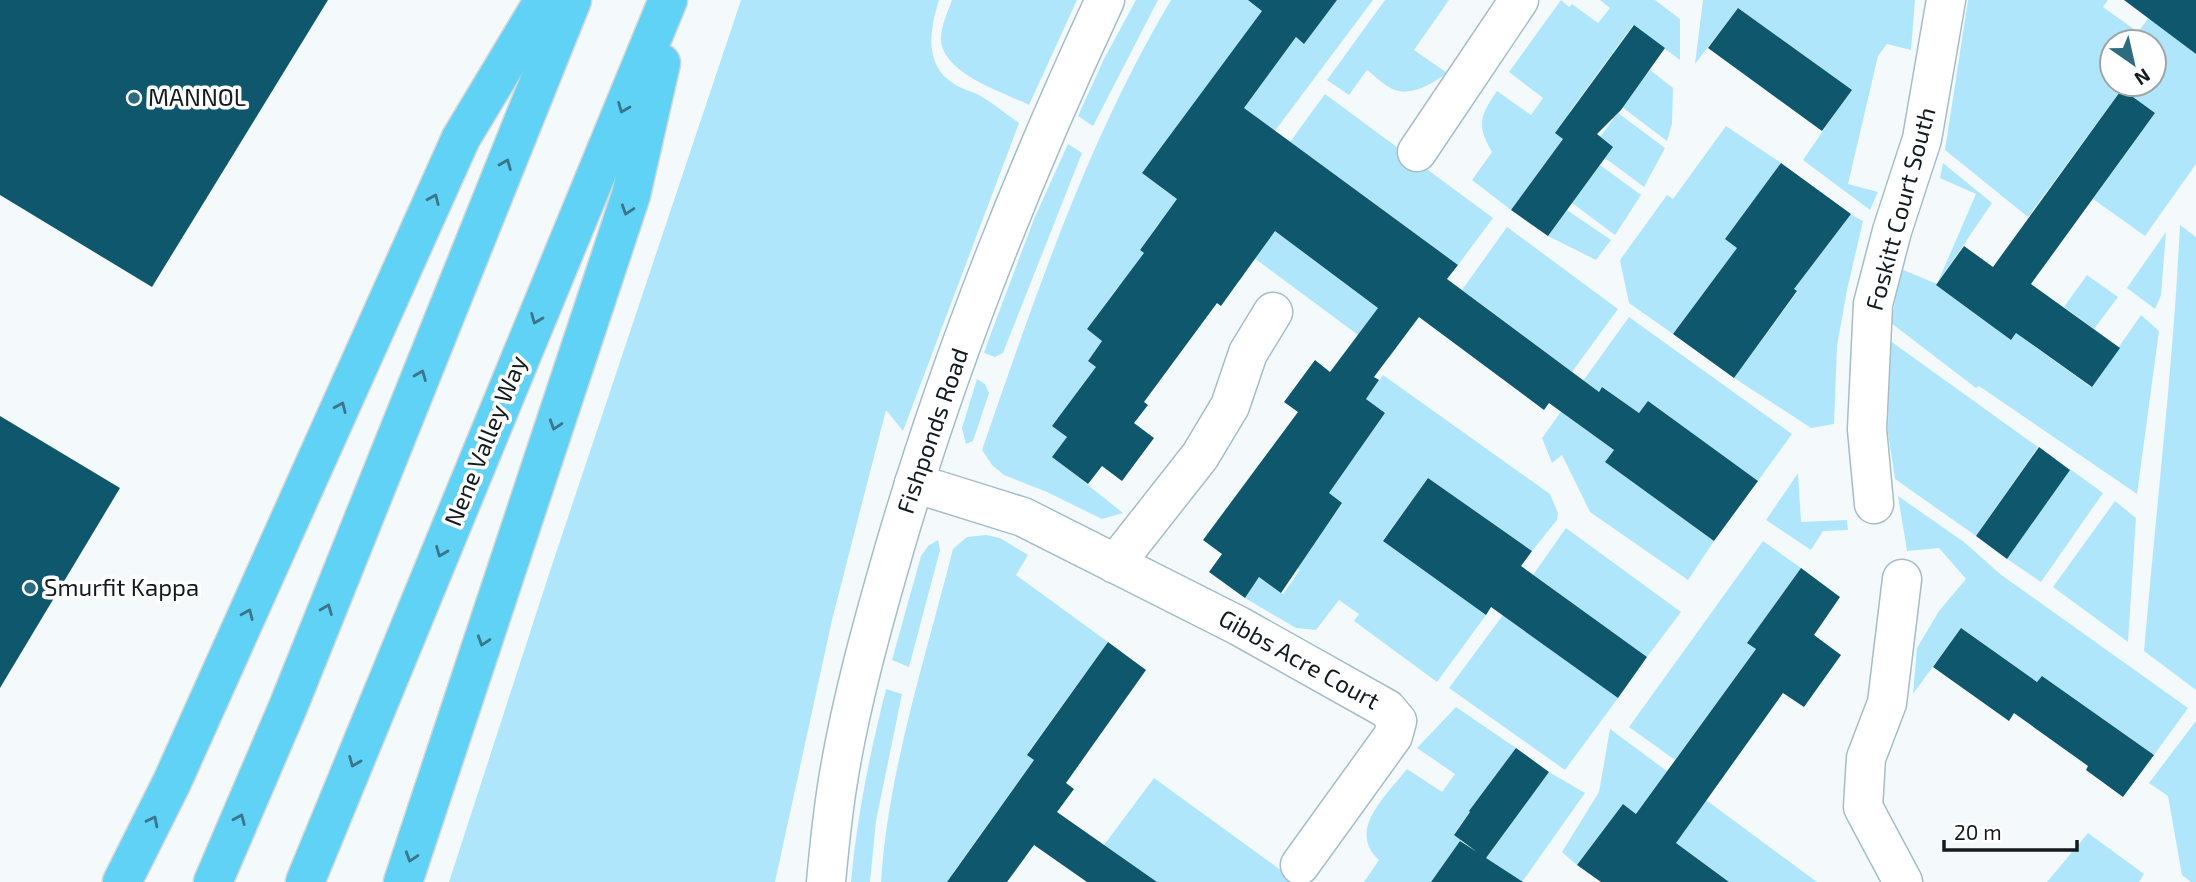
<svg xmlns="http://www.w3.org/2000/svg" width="2196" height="882" viewBox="0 0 2196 882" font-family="'Exo 2',sans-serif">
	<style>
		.green { fill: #b0e6fc; fill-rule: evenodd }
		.building { fill: #0e576d }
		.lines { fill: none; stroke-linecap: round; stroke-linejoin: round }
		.minor-casing { stroke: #a4bdc8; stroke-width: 41 }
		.tertiary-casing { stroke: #a4bdc8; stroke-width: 41 }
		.trunk-casing { stroke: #d4d6d7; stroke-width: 41 }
		.minor { stroke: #fff; stroke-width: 38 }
		.tertiary { stroke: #fff; stroke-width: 38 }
		.trunk { stroke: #60d2f6; stroke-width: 38 }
		.oneway { stroke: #39768a }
		.poi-dot { fill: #2d6b81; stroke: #fff; stroke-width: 2.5 }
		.labels { text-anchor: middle; stroke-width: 7; stroke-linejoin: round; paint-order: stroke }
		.poi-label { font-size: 24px; fill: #121b1f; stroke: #fff; text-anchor: start }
		.street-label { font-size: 24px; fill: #121b1f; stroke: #fff }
	</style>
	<rect width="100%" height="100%" fill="#f4fafc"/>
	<!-- green -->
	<g class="green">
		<path d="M741,0h198c-9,30 -16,64 15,84 7,5 17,7 25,11 14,8 27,19 40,28l-116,308 -17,-21 -54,210 -57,262h-326l102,-314z"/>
		<path d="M952,0h125l-48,105c-26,-13 -89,-32 -88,-67 0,-12 7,-27 11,-38z"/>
		<polygon points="1136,0 1158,0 1093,126 1078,116 1104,59"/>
		<path d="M1171,0h110l-139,173 35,26 119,-162 8,6 32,-43h37l-179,239 50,36 -5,6 -80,-58 -19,27 20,14 -43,24 -30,41 15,12 -14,20 24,18 -45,28 -15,19 15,11 -14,20 70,56 -21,6 -55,-27 -43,-17 -12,-10 -10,-15c53,-153 106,-311 189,-450z"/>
		<path d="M1385,0h64l-35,50 33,23c-14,10 -33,23 -52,17 -9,-3 -20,-14 -28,-20l-18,25 -22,-15z"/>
		<path d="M1561,0l8,7 3,-3 26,19 12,-15 -10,-8h55l25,19v41l-47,-35 -65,89 9,6 -66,90 -39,-30 20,-28c-16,-27 -12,-36 5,-61l34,24 12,-17 -34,-26z"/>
		<polygon points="1703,0 1915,0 1911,50 1887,44 1878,56 1848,184 1878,192 1870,210 1803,160 1851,90 1738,8 1695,64"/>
		<path d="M1968,0h140l-5,7 35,25 12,-16 46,38v110l-51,72 -52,-37 62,-86 -33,-24 -94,128 -83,-67zM2112,42h42v42h-42z"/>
		<polygon points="1650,70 1673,88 1672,124 1667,141 1622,107"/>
		<polygon points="1325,94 1493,218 1458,265 1290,142"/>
		<polygon points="1618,113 1665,148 1644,187 1605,158 1613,147 1600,137"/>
		<polygon points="1726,126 1781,163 1737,248 1673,334 1629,303 1620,260 1667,195 1673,199"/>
		<polygon points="1068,144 1082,153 1003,353 995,357 984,353 990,336 1034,219"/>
		<polygon points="1943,163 1992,203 1937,284 2011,340 2016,333 2091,387 2141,315 2159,331 2137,494 1979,386 1976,388 1891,323 1901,269 1937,284 1976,194 1940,178"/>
		<polygon points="1600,165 1641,195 1615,235 1572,203"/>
		<polygon points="1243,207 1409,330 1389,358 1222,234"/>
		<polygon points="1567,210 1611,240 1596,260 1548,236"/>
		<polygon points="1850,214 1863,221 1847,290 1837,346 1834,424 1811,428 1734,378 1797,292 1765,268"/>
		<path d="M2180,225l16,12v453l-52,-39c12,-142 29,-283 36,-426z"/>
		<polygon points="1507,227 1618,309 1572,372 1462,290"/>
		<polygon points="2166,232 2161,295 2155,309 2127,288"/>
		<polygon points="2087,275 2118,297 2094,329 2064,307"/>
		<polygon points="1629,317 1792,434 1758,481 1648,402 1639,413 1602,387 1577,423 1614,450 1605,462 1714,541 1688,580 1590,512 1562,455 1552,463 1542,438"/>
		<polygon points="1889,340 2038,447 1976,536 1895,479 1888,433"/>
		<polygon points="1383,375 1550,494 1558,513 1557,520 1532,551 1428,478 1383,540 1486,615 1437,682 1354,621 1359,614 1339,600 1316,630 1296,628 1245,598 1259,577 1283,594 1300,570 1275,552 1311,547 1342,504 1322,489 1355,456 1385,413 1366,399"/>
		<polygon points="977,379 985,384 989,393 973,441 966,444 962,428"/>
		<polygon points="2070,469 2103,493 2041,582 2007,559"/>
		<polygon points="1798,473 1801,522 1847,520 1848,530 1823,531 1811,550 1766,520"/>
		<polygon points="1898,496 1964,542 2000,574 2188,708 2154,755 2042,676 2037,682 1961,628 1913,694 1917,648 1939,611 1966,579 1939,548 1907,551"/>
		<polygon points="2115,501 2136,518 2128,642 2053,587"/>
		<polygon points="1566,528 1681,612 1647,657 1533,575"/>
		<path d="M986,535l14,3 28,17 -12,20 92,67 -81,112 7,6 -81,113 11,9h-83c7,-111 45,-226 72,-333l14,-12z"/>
		<polygon points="938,540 940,550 909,667 892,660 921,556 928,546"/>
		<polygon points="1763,541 1801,568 1748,642 1756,649 1675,760 1629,727"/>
		<polygon points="1503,615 1618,698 1565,770 1449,688"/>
		<path d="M886,689l16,5 -26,127 -6,61h-19c6,-66 19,-129 35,-193z"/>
		<path d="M1456,707l60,41 -62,86 7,6 -30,42h-67l15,-22c-33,-30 8,-65 28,-91l35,23 13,-18 -38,-26z"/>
		<polygon points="2196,721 2196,882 2191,882 2182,875 2168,796 2149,783"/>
		<polygon points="1610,729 1817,882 1729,882 1623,804 1577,865 1562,852 1599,792"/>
		<polygon points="1549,772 1585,793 1522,882 1479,882 1486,858"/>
		<polygon points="1154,778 1297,882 1157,882 1104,845"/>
		<polygon points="2088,833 2144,874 2139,882 2047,882"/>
	</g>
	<!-- building -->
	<g class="building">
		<polygon points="0,0 328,0 152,287 0,195"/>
		<polygon points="1248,0 1337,0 1304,44 1296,37 1244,108 1458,265 1447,279 1599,392 1602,387 1639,413 1648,401 1758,481 1714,541 1605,462 1614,450 1549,403 1544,410 1419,317 1374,377 1379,380 1366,399 1385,413 1329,493 1342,503 1281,593 1259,577 1245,598 1209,572 1222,554 1203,540 1298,412 1284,402 1315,360 1330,372 1378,308 1275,231 1221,306 1217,303 1144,402 1148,405 1134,423 1154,438 1122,481 1102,466 1088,484 1052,457 1067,437 1052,426 1096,367 1088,361 1102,341 1087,329 1144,253 1140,250 1177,199 1142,173 1262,11"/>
		<polygon points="2124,0 2196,0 2196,54"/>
		<polygon points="1738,8 1852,90 1822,131 1708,48"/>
		<polygon points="1634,25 1665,48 1621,110 1597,134 1613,147 1548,236 1511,210 1563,139 1555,133"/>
		<polygon points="2122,89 2155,113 2031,284 2120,348 2092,387 2016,333 2011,340 1936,285 1964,246 1993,267"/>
		<polygon points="1781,163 1851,214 1794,289 1797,291 1734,378 1673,334 1737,248 1725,239"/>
		<polygon points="0,416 120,488 0,688"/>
		<polygon points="2039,447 2070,470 2007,559 1976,536"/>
		<polygon points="1428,478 1532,551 1521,566 1647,657 1618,698 1491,607 1486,615 1383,541"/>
		<polygon points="1801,568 1840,597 1814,635 1841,655 1804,707 1783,693 1676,843 1729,882 1601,882 1577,865 1623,804 1636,814 1756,649 1747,643"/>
		<polygon points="1961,628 2037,682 2042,676 2154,755 2123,797 2086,770 2088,766 2014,713 2009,721 1933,667"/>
		<polygon points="1108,642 1146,670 1066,783 1074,789 1057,812 1157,882 1087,882 1034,845 1007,882 947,882 1034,760 1027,755"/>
		<polygon points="1516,748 1549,772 1486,858 1523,882 1431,882 1460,841 1477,852 1454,835 1470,812 1469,811"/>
	</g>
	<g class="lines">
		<defs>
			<g id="minor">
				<polyline points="1417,152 1519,0"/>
				<polyline points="914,483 1023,517 1239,626 1387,709 1397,721 1393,736 1300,865"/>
				<polyline points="1874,504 1867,429 1873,304 1892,231 1922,139 1946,0"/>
				<polyline points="1115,564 1200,456 1230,406 1248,353 1273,312"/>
				<polyline points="1902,579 1887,703 1866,758 1863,807 1903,882"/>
			</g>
			<path id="tertiary" d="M826,882c3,-32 6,-63 11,-95 12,-78 35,-161 57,-237 55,-189 128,-372 211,-550"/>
			<g id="trunk">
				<polyline points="122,882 172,782 461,138 544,0"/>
				<polyline points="213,882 288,707 572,0"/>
				<polyline points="305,882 668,0"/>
				<polyline points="403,882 631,195 661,63"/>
			</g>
		</defs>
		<!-- minor casing -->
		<use href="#minor" class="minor-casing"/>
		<!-- tertiary casing -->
		<use href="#tertiary" class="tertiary-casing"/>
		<!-- trunk casing -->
		<use href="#trunk" class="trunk-casing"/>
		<!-- minor -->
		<use href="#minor" class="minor"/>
		<!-- tertiary -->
		<use href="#tertiary" class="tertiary"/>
		<!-- trunk -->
		<use href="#trunk" class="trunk"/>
	</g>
	<!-- one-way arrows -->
	<defs><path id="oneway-chevron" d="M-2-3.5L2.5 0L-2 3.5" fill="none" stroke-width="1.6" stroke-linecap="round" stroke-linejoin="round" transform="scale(1.75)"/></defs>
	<g class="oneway">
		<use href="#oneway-chevron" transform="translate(623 108) rotate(112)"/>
		<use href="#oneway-chevron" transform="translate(506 164) rotate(-68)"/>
		<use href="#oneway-chevron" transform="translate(434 199) rotate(-66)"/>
		<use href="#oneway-chevron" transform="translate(627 210) rotate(108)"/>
		<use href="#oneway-chevron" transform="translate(536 319) rotate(112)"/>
		<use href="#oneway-chevron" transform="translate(421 375) rotate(-68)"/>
		<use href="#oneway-chevron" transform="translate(341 407) rotate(-66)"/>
		<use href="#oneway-chevron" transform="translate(555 425) rotate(108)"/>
		<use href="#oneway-chevron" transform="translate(441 552) rotate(112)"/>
		<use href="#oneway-chevron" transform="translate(327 609) rotate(-68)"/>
		<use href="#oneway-chevron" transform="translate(248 614) rotate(-66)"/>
		<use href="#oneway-chevron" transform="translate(483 641) rotate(108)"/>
		<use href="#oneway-chevron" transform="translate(354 762) rotate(112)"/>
		<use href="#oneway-chevron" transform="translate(240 819) rotate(-67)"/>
		<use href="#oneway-chevron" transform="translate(153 821) rotate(-63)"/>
		<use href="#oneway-chevron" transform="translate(411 857) rotate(108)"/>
	</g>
	<!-- markers -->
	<g class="poi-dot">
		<circle cx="134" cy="98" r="7"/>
		<circle cx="30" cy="588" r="7"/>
	</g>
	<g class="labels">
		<!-- poi labels -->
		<g class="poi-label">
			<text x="148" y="106">MANNOL</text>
			<text x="44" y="596">Smurfit Kappa</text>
		</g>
		<!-- street labels -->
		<g class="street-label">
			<text transform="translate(1901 209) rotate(-75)" y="8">Foskitt Court South</text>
			<text transform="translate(933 431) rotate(-71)" y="8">Fishponds Road</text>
			<text transform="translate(486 441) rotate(-68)" y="8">Nene Valley Way</text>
			<text transform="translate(1299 660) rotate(29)" y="8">Gibbs Acre Court</text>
		</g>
	</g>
	<!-- north arrow -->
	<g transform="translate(2133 63) rotate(146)"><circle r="33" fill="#ffffff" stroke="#a0a4a5" stroke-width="2"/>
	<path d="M0-5L12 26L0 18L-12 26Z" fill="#2d6b81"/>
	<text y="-10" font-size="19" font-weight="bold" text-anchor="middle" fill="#121b1f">N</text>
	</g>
	<!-- scale -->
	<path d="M1944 840v10h133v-10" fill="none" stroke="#121b1f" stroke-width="3.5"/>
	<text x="1954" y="840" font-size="21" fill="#121b1f" stroke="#ffffff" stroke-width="5" paint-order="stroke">20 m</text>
</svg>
